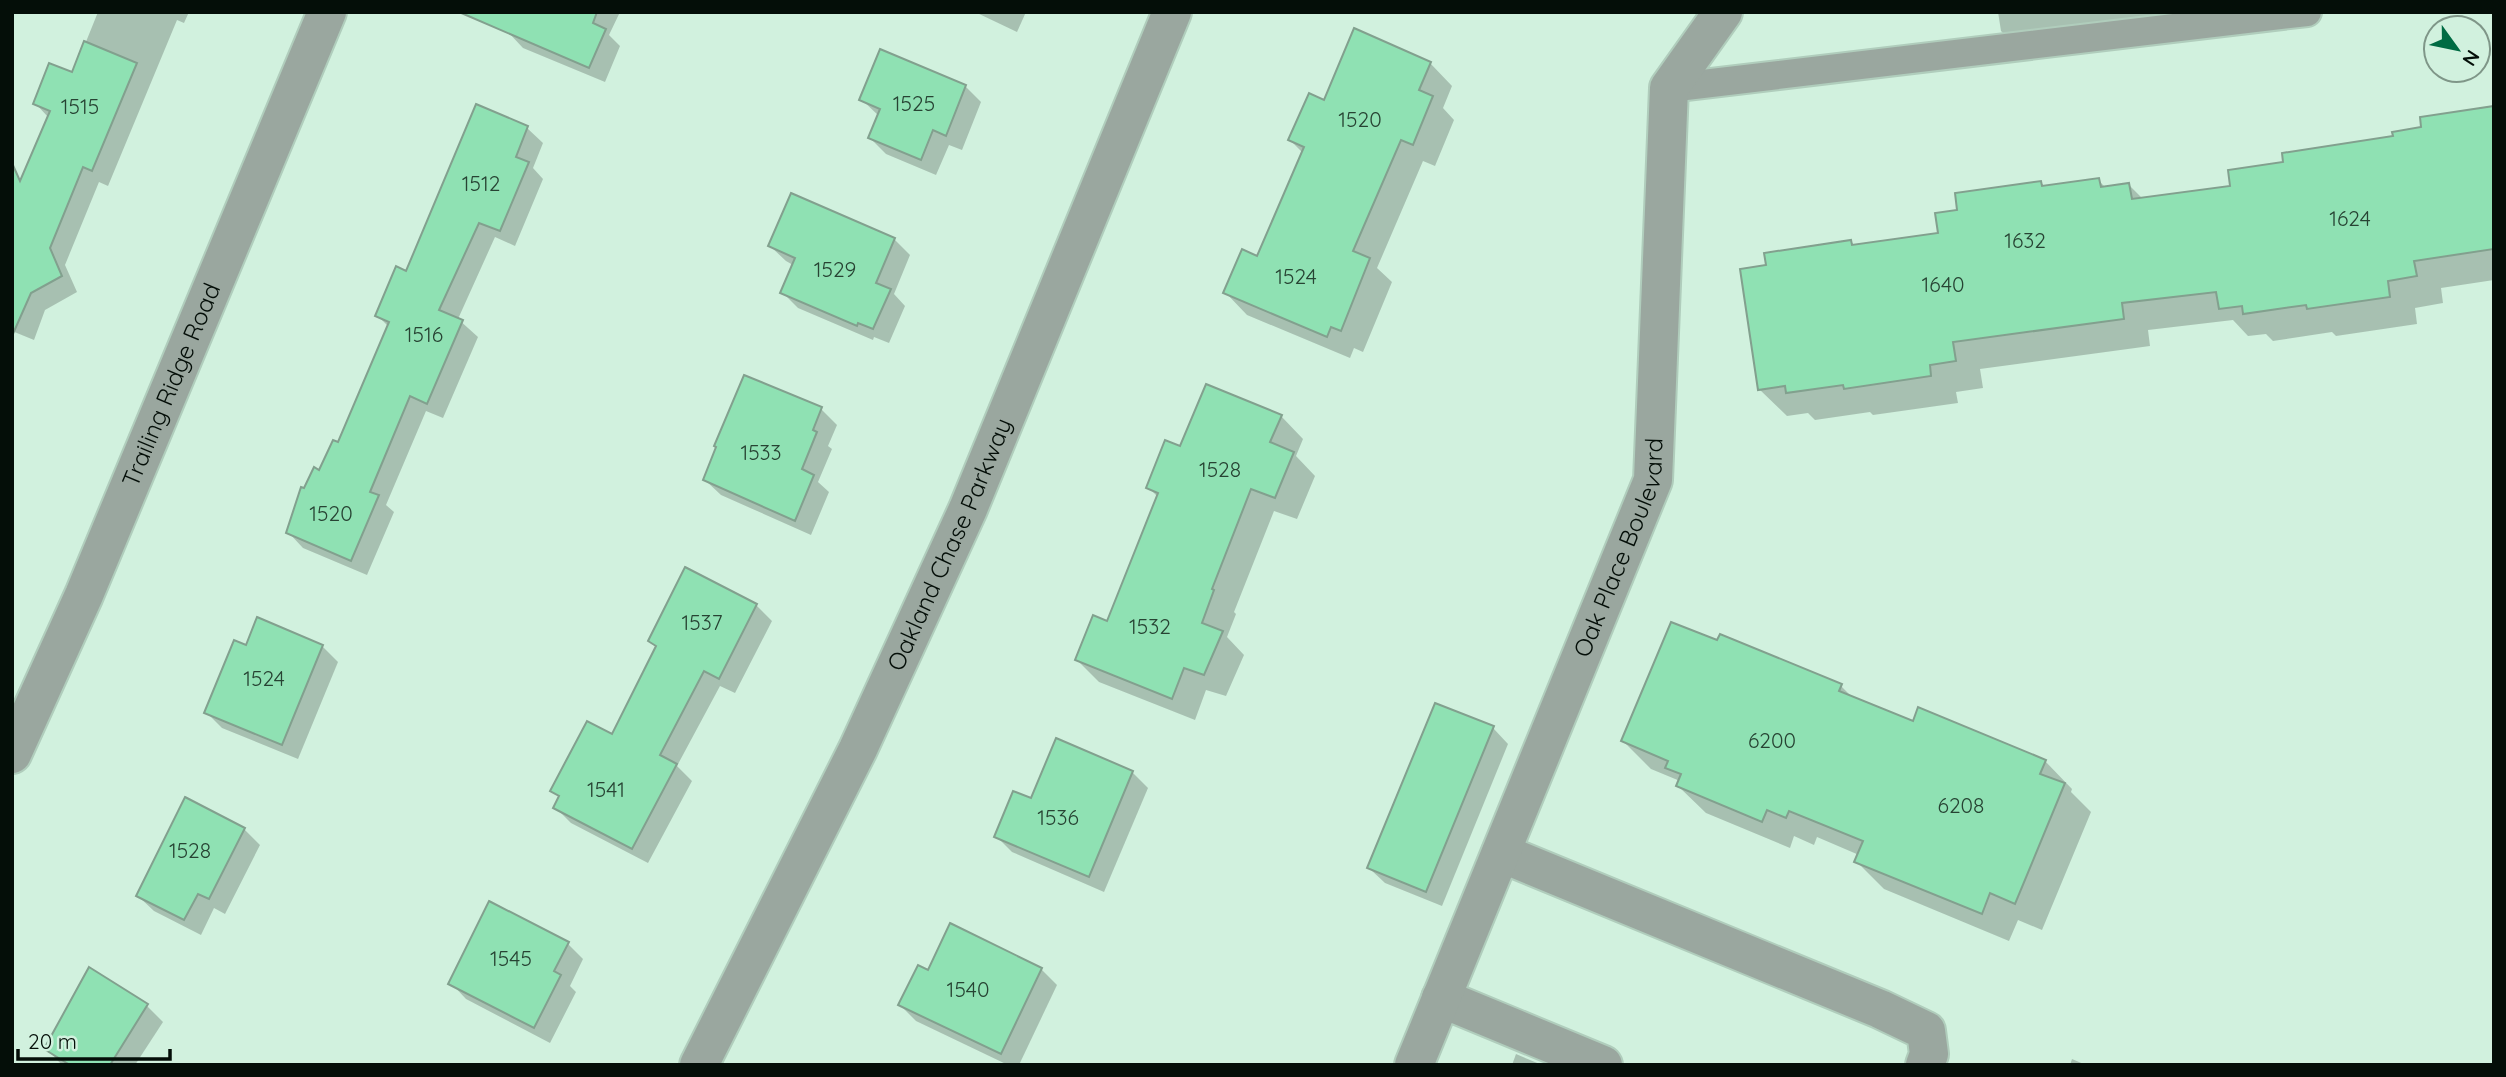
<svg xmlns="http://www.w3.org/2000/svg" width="2506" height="1077" viewBox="0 0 2506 1077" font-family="Quicksand,sans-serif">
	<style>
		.shadow { fill: #0003 }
		.building { fill: #8fe1b3; stroke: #82a08e; stroke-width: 2 }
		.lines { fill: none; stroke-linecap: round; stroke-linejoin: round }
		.lane-casing { stroke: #b0cdbc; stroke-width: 32 }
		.street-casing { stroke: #b0cdbc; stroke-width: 42 }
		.lane { stroke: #9aa79f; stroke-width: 28 }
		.street { stroke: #9aa79f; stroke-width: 38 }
		.labels { text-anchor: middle; stroke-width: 7; stroke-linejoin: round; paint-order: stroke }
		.number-label { font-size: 21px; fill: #274333 }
		.street-label { font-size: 24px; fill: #040e08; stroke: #d1f1de }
	</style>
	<rect width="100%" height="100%" fill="#d1f1de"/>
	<!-- shadow -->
	<g class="shadow">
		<polygon points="98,12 189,12 184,23 177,20 108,186 99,182 65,265 77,292 45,310 34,340 12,331 49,118 35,103 73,74"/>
		<polygon points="515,12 620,12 609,35 620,46 605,82 523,48 508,32"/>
		<polygon points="975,12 1026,12 1017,32"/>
		<polygon points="1998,12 2187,12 2017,47 2001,31"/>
		<polygon points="1430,63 1452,86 1443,108 1454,120 1435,166 1423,161 1377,268 1392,282 1363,352 1354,348 1350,358 1247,315 1225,292 1258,259 1303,153 1290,140 1324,102"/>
		<polygon points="965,86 981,102 962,150 949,145 936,175 886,154 870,138 879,116 861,99"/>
		<polygon points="477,106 527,128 543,143 533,168 543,179 515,246 495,237 458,319 478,337 443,418 426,411 386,505 394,512 367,575 303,548 288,532 305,491 339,444 389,327 377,315 407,273"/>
		<polygon points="2494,108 2494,280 2441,288 2443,303 2415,308 2417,324 2336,336 2332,332 2273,341 2266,334 2248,336 2233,320 2148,330 2150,346 1980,369 1983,388 1956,392 1958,403 1873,415 1870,412 1815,420 1808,413 1787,416 1759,389 1768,266 1851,242 1855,246 1940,234 1959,211 2041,183 2046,188 2098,180 2106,188 2129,185 2144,200 2232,188 2285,164 2395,138"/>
		<polygon points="894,239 910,255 894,294 905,306 889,343 874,337 873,340 798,308 782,292 793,265 786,261 770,246"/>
		<polygon points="745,377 821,409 837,425 828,446 832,449 818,482 829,492 811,535 721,495 705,480"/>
		<polygon points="1281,416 1303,439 1296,456 1315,476 1297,519 1274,511 1234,612 1236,614 1227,637 1244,655 1226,696 1206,690 1195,720 1099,682 1077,660 1108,623 1158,497 1148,487 1181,449"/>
		<polygon points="756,605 772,621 735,693 720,686 677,766 692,781 648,863 571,823 556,808 560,798 553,791 613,736 657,648 650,641"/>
		<polygon points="322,646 338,662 298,759 222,728 206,712 247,647"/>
		<polygon points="1841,686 1853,698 1914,723 2045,761 2072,789 2071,792 2091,812 2042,930 2018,920 2009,941 1884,889 1856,861 1859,855 1817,837 1814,845 1794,836 1790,848 1706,813 1678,786 1680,781 1651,769 1623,741"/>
		<polygon points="1493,728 1508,744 1442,906 1385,883 1369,868"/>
		<polygon points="1132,772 1148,788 1104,892 1012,852 996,836 1031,801"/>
		<polygon points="185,800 244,829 260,845 225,914 214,908 201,935 154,911 138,896"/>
		<polygon points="567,943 583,959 570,986 576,992 550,1043 466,999 451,983"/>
		<polygon points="89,969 147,1006 163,1022 135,1065 62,1065 47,1049"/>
		<polygon points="1041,969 1057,985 1019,1065 1008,1065 916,1021 900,1005 929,973"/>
		<polygon points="1516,1054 1542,1065 1512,1065"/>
		<polygon points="2072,1059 2086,1065 2070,1065"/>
	</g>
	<!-- building -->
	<g class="building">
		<polygon points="459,12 597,12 593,23 606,29 589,68"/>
		<polygon points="1354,28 1431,62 1419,90 1433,96 1413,145 1401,140 1353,251 1370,258 1341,331 1331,327 1327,337 1223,293 1242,249 1257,256 1304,147 1288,140 1309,93 1324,100"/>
		<polygon points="84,41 137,63 92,171 83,167 50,248 62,276 31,293 12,336 12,163 20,181 50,111 33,104 49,63 72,72"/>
		<polygon points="880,49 966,85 946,136 933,130 921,160 868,138 880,109 859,100"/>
		<polygon points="476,104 528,126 516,157 529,162 500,231 479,223 439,310 463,320 427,404 410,396 370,492 379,495 351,561 286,533 301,487 304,488 314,467 319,470 333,440 338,442 389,322 375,316 396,266 406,271"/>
		<polygon points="2494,106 2494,249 2414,261 2417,276 2388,281 2390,297 2307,309 2306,305 2243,314 2242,306 2219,309 2216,292 2122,303 2124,319 1953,342 1956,361 1930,365 1931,376 1844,389 1843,385 1786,393 1785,386 1758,390 1740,269 1766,265 1764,253 1851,240 1852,245 1938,233 1935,213 1957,210 1955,193 2041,181 2042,186 2099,178 2101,187 2129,183 2132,199 2230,186 2228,170 2283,162 2282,153 2393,136 2392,132 2421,127 2420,117"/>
		<polygon points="791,193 895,238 876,283 891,289 873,329 858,323 857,326 780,293 795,258 768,246"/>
		<polygon points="744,375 822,407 813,430 817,432 802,469 814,475 795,521 703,480 716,447 714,446"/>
		<polygon points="1206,384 1282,415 1270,442 1294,452 1275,498 1251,489 1212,589 1214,590 1202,623 1223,631 1204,675 1184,668 1172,699 1075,660 1093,615 1107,621 1158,493 1146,488 1165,440 1180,446"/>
		<polygon points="685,567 757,604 719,679 704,671 660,755 677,764 632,849 553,808 559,796 550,791 587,721 612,734 656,646 648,641"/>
		<polygon points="257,617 323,645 282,745 204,713 234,640 246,645"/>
		<polygon points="1671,622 1717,640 1720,634 1842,684 1839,691 1913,721 1918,707 2046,760 2040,774 2065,783 2015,904 1990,893 1982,914 1854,862 1863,841 1789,811 1786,818 1767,810 1762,822 1676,786 1681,774 1665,768 1668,761 1621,741"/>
		<polygon points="1435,703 1494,726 1426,892 1367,868"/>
		<polygon points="1056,738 1133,771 1089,877 994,837 1013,791 1031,798"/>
		<polygon points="185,797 245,828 209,899 198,894 184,920 136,896"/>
		<polygon points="489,901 569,942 554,971 561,975 534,1028 448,984"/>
		<polygon points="950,923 1042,968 1001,1054 898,1005 918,965 928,970"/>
		<polygon points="89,967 148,1004 110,1065 70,1065 44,1049"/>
	</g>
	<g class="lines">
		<defs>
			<polyline id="lane" points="1669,88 2307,12"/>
			<g id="street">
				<path id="s1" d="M12,754l72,-159 243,-583"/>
				<polyline points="1501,853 1880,1009 1926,1031 1929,1054 1925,1065"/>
				<polyline points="1441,998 1603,1065"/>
				<path id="s2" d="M699,1065l159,-316 110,-240 204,-497"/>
				<path id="s3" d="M1414,1065l239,-585 16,-392 54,-76"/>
			</g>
		</defs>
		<!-- lane casing -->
		<use href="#lane" class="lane-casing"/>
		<!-- street casing -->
		<use href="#street" class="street-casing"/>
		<!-- lane -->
		<use href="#lane" class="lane"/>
		<!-- street -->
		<use href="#street" class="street"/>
	</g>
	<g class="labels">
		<!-- number labels -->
		<g class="number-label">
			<text x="914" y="111">1525</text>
			<text x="80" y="114">1515</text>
			<text x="1360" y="127">1520</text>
			<text x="481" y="191">1512</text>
			<text x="2350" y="226">1624</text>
			<text x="2025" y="248">1632</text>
			<text x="835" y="277">1529</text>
			<text x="1296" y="284">1524</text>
			<text x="1943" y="292">1640</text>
			<text x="424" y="342">1516</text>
			<text x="761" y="460">1533</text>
			<text x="1220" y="477">1528</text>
			<text x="331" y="521">1520</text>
			<text x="702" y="630">1537</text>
			<text x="1150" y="634">1532</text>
			<text x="264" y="686">1524</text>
			<text x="1772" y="748">6200</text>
			<text x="606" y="797">1541</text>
			<text x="1961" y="813">6208</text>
			<text x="1058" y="825">1536</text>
			<text x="190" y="858">1528</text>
			<text x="511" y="966">1545</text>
			<text x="968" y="997">1540</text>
		</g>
		<!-- street labels -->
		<g class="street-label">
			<text dy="8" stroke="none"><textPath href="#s1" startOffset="402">Trailing Ridge Road</textPath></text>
			<text dy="8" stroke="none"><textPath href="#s2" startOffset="578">Oakland Chase Parkway</textPath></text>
			<text dy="8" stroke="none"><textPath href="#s3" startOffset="558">Oak Place Boulevard</textPath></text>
		</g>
	</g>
	<!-- border -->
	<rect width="2506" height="1077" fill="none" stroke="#040e08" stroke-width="28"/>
	<!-- north arrow -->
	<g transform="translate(2457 49) rotate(123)"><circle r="33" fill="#d1f1de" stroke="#7f9688" stroke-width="2"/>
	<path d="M0-5L12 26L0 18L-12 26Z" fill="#006b43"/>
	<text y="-10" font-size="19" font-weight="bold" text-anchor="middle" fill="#040e08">N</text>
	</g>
	<!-- scale -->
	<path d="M18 1049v10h152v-10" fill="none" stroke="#040e08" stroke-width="3.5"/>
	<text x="28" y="1049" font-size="21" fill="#040e08" stroke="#d1f1de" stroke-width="5" paint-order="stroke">20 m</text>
</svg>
